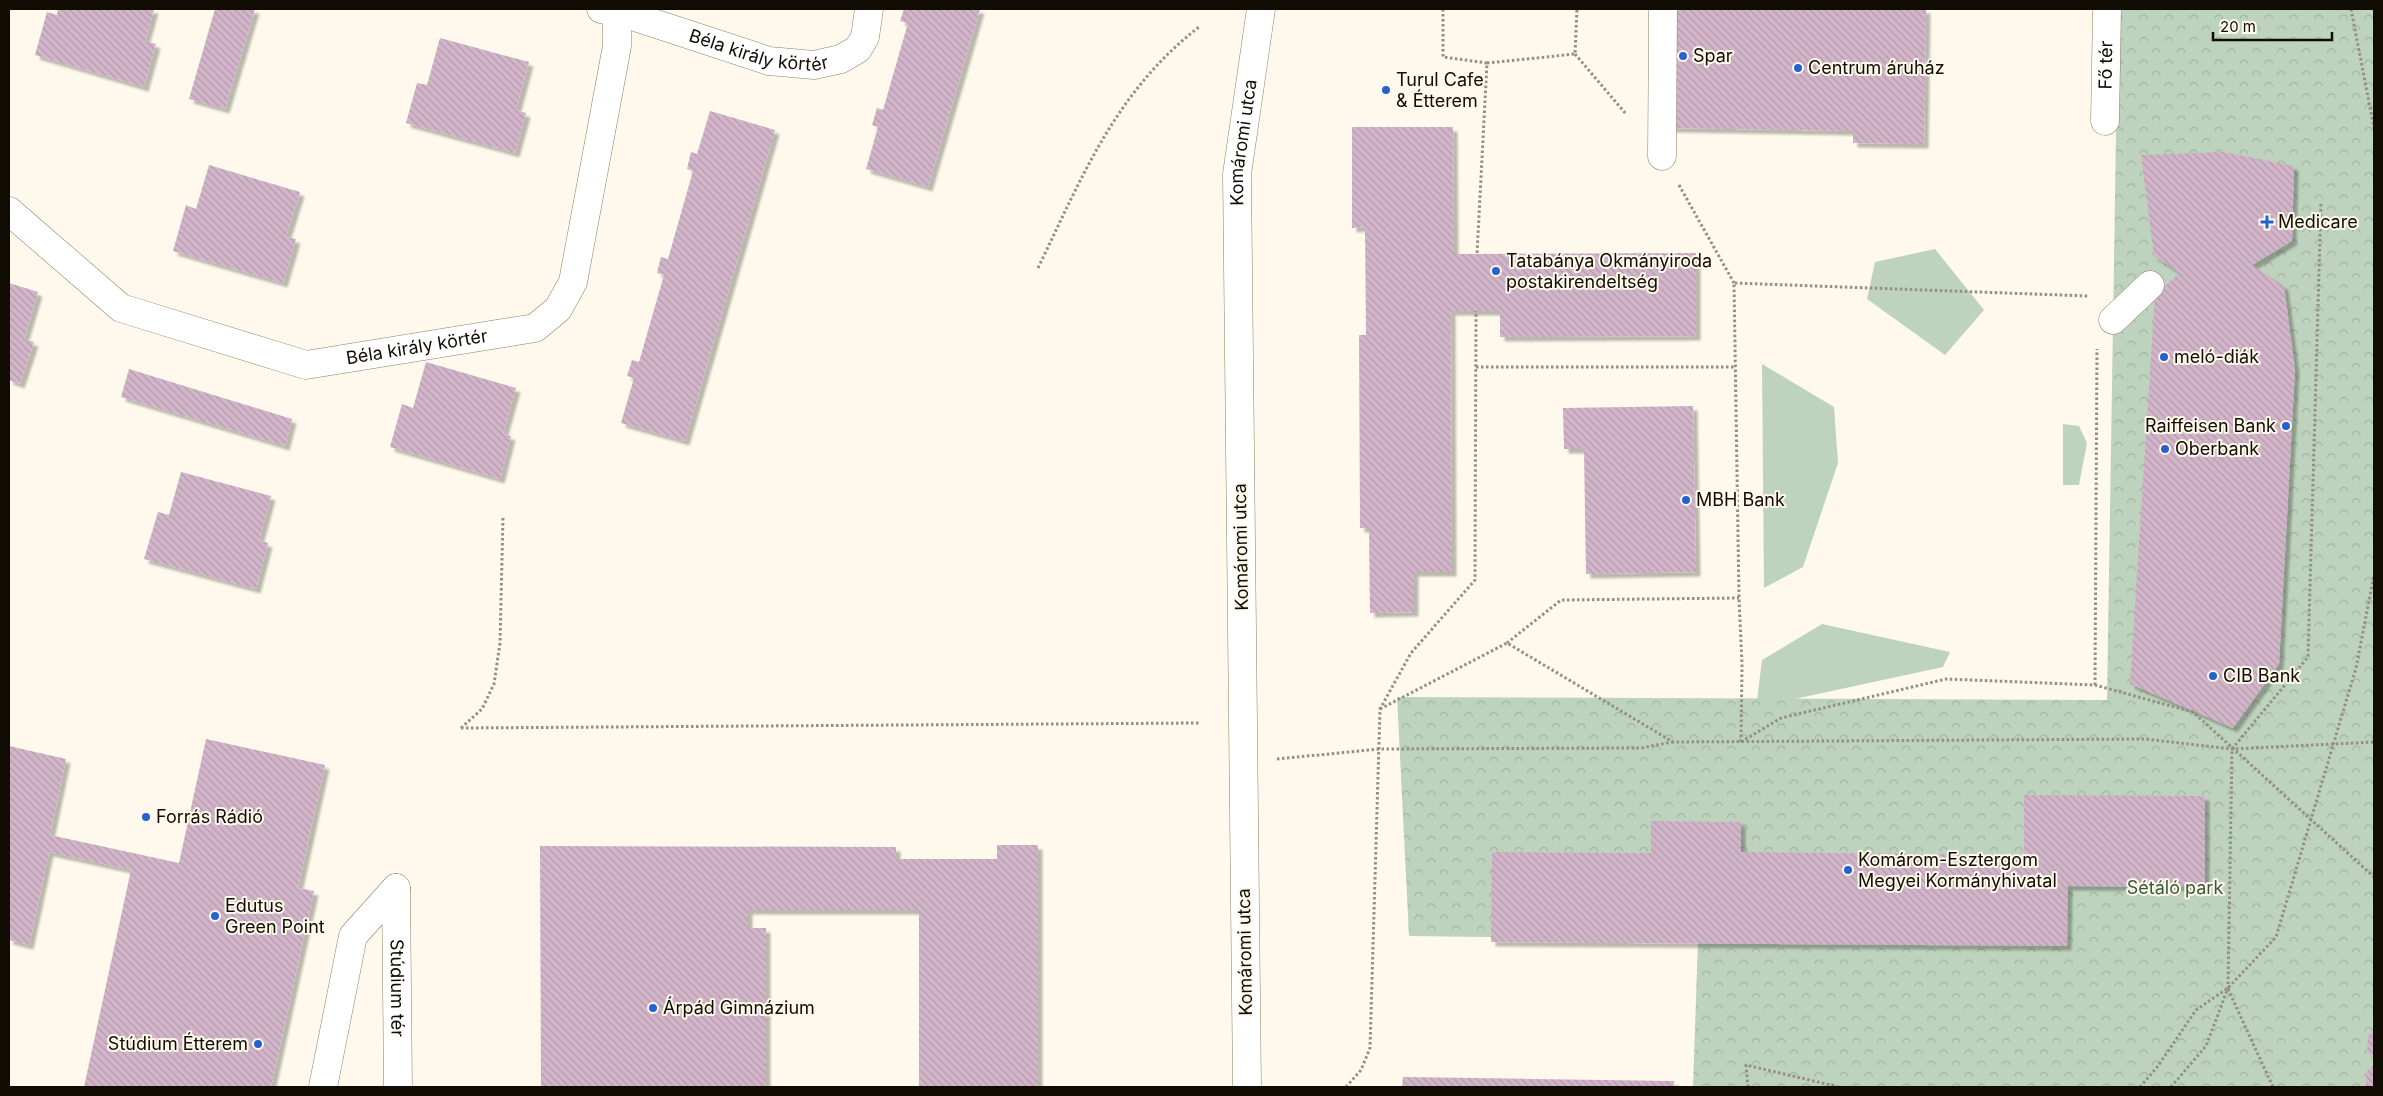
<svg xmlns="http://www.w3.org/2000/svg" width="2383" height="1096" viewBox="0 0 2383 1096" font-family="Inter,sans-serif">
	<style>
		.green { fill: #bed3bd }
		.park { fill: url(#park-crowns) }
		.building { fill: url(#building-back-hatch); filter: url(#shadow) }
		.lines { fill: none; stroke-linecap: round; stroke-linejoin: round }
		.minor-casing { stroke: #8b7f63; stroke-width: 29 }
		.path { stroke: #948f83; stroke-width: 3; stroke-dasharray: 2.5 2.5; stroke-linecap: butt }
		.minor { stroke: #fff; stroke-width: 28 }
		.poi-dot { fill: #2662cf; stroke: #fef9ec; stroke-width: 2 }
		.labels { text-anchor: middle; stroke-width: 4; stroke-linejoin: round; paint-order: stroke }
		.street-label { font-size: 18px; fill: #110c03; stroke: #fef9ec }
		.poi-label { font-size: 18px; fill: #110c03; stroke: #fef9ec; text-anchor: start }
		.park-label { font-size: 18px; fill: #375a34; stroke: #fef9ec }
	</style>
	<defs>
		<pattern id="park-crowns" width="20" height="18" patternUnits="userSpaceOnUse" patternTransform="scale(1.25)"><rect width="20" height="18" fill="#bed3bd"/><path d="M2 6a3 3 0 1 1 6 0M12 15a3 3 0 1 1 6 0" fill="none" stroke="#a2b4a1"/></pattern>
		<pattern id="building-back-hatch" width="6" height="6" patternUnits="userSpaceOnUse" patternTransform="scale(1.25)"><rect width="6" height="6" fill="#d2b5c9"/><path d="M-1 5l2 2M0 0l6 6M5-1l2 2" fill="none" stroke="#b39aab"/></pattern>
		<filter id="shadow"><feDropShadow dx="4.5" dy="4.5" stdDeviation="1" flood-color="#0004"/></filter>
	</defs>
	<rect width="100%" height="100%" fill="#fef9ec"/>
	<!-- green -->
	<g class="green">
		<polygon points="1935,249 1984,310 1945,355 1867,299 1875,262"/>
		<polygon points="1762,364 1834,407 1838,463 1803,567 1764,588"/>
		<polygon points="2063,424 2079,426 2087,443 2079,485 2063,485"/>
		<polygon points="1822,624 1950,652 1943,667 1790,700 1757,700 1762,660"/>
	</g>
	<!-- park -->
	<polygon class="park" points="2118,9 2374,9 2374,1087 1693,1087 1698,940 1409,936 1397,697 2107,700"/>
	<!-- building -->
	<g class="building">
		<polygon points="58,9 154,9 145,41 156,44 144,87 35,55 47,12 57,15"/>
		<polygon points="215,9 255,9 225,109 189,99"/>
		<polygon points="904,9 980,9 928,187 866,169 878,127 872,125 877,108 883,110 908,23 900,21"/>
		<polygon points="1673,9 1926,9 1924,144 1853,143 1853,131 1671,128"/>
		<polygon points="440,38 529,62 516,110 526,113 515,153 406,123 417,83 427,85"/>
		<polygon points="710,111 775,130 685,441 621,423 634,378 627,376 632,360 639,362 664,275 657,273 661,257 668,259 693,171 687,169 691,152 697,154"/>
		<polygon points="1352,127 1453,127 1454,254 1696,253 1696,336 1500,337 1500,311 1451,311 1452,572 1414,572 1414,612 1370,613 1369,528 1360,528 1359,335 1366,335 1365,227 1352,228"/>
		<polygon points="2224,152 2294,166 2292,241 2252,265 2284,286 2295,369 2279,664 2233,728 2130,684 2155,294 2180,273 2154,256 2141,155"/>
		<polygon points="209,165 300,192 286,237 296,239 283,283 173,251 186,205 196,209"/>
		<polygon points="9,283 38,292 24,339 34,342 20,384 9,380"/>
		<polygon points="426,362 516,388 503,434 511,436 500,479 390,447 402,404 413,408"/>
		<polygon points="129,369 292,419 285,446 121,397"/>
		<polygon points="1693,406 1696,572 1586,574 1584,449 1564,449 1563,408"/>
		<polygon points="181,472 271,496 259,540 268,543 256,589 144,559 158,512 169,515"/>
		<polygon points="206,739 325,765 298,888 314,891 271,1087 84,1087 131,870 49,852 29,945 9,940 9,746 66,759 50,835 179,863"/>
		<polygon points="2024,795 2205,796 2205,887 2068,886 2067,946 1491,942 1492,852 1651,853 1651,821 1741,822 1741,852 2024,855"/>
		<polygon points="997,845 1038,845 1038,1087 919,1087 919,910 748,910 748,928 766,928 766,1087 541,1087 540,846 896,847 896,859 997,859"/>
		<polygon points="2374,1030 2374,1058 2367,1051 2368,1036"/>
		<polygon points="2374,1065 2374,1087 2366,1087 2366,1072"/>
		<polygon points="1403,1077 1674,1081 1674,1087 1402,1087"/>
	</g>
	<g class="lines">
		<defs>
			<g id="minor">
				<path id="s1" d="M601,9l28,6 140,46 45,4 27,-6 17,-10 7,-12 4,-28"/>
				<path id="s2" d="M2105,121l2,-112"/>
				<polyline points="1662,156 1663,9"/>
				<path id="s3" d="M9,211l112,97 185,57 229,-37 23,-19 15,-27 44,-236v-37"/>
				<polyline points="2113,320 2150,285"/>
				<path id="s4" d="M396,888l2,199"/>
				<polyline points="323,1087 353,936 396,888"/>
				<path id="s5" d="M1247,1087l-10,-913 24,-165"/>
			</g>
		</defs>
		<!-- minor casing -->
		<use href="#minor" class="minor-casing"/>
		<!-- path -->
		<g class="path">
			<polyline points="1443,9 1443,57 1487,63 1477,254"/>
			<polyline points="2351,9 2374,128"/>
			<polyline points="1575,54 1626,114"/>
			<polyline points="1487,63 1575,54 1577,9"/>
			<polyline points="1679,185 1734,283"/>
			<path d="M1038,268c44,-91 78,-177 161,-241"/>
			<polyline points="1476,367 1736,367"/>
			<polyline points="1507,643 1561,600 1739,598"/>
			<polyline points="2095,685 2097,349"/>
			<polyline points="1380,709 1507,643 1673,742 2145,739 2232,749 2374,742"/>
			<polyline points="461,728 1199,723"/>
			<polyline points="461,728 482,709 494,684 500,643 503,517"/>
			<polyline points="1741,742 1742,665 1739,598 1734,283 2088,296"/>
			<polyline points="1741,742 1781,718 1946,679 2095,685 2193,712 2374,877"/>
			<polyline points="1277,759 1380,749 1641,748 1672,742"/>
			<polyline points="2228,989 2273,1087"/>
			<polyline points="1346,1087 1361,1070 1370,1048 1380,709 1411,653 1475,580 1476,311"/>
			<polyline points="1748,1087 1746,1065 1839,1087"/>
			<polyline points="2140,1087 2158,1066 2196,1010 2228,988 2276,937 2356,668 2374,575"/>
			<polyline points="2171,1087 2206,1046 2228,988 2232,749 2308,657 2321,202"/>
		</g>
		<!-- minor -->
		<use href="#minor" class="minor"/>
	</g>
	<!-- markers -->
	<g class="poi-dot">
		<circle cx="1683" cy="56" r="5"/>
		<circle cx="1798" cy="68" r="5"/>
		<circle cx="1386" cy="90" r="5"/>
		<path d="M2264.5 214.5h5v5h5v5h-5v5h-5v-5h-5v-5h5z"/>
		<circle cx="1496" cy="271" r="5"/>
		<circle cx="2164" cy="357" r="5"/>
		<circle cx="2286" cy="426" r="5"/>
		<circle cx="2165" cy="449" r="5"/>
		<circle cx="1686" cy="500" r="5"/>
		<circle cx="2213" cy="676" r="5"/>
		<circle cx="146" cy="817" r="5"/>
		<circle cx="1848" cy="870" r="5"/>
		<circle cx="215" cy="916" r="5"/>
		<circle cx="653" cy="1008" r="5"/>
		<circle cx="258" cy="1044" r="5"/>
	</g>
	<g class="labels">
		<!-- street labels -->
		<g class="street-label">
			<text dy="6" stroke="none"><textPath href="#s1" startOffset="164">Béla király körtér</textPath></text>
			<text dy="6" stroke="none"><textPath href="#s2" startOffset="56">Fő tér</textPath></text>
			<text dy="6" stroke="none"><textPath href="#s5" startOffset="945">Komáromi utca</textPath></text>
			<text dy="6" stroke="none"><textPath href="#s3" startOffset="454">Béla király körtér</textPath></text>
			<text transform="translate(1241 547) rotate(-91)" y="6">Komáromi utca</text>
			<text transform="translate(1245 952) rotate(-91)" y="6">Komáromi utca</text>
			<text dy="6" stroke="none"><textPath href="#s4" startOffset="100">Stúdium tér</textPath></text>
		</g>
		<!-- poi labels -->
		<g class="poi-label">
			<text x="1693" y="62">Spar</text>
			<text x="1808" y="74">Centrum áruház</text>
			<text x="1396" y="86">Turul Cafe<tspan x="1396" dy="21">&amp; Étterem</tspan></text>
			<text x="2278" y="228">Medicare</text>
			<text x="1506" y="267">Tatabánya Okmányiroda<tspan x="1506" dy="21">postakirendeltség</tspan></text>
			<text x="2174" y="363">meló-diák</text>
			<text x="2276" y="432" text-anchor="end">Raiffeisen Bank</text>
			<text x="2175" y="455">Oberbank</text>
			<text x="1696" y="506">MBH Bank</text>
			<text x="2223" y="682">CIB Bank</text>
			<text x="156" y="823">Forrás Rádió</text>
			<text x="1858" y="866">Komárom-Esztergom<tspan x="1858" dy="21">Megyei Kormányhivatal</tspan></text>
			<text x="225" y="912">Edutus<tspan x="225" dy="21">Green Point</tspan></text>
			<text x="663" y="1014">Árpád Gimnázium</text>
			<text x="248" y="1050" text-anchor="end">Stúdium Étterem</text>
		</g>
		<!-- park labels -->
		<g class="park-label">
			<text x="2175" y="894">Sétáló park</text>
		</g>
	</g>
	<!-- border -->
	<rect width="2383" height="1096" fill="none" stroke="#110c03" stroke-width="20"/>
	<!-- scale -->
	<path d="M2213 32v8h119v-8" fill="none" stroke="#110c03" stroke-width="2.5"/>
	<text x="2220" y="32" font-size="15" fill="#110c03" stroke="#fef9ec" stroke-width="4" paint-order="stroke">20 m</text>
</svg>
